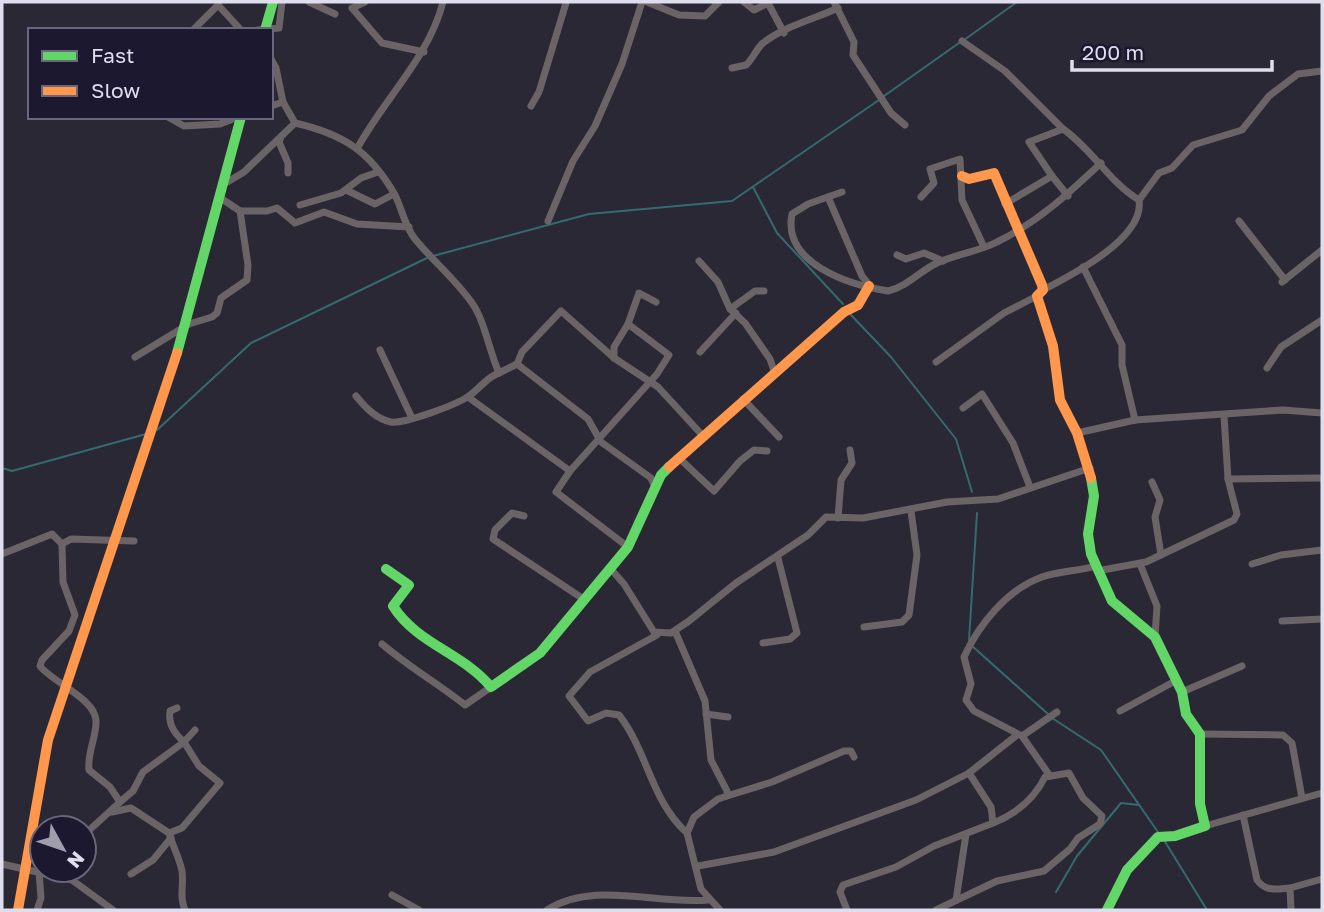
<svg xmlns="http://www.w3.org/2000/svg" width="1324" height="912" viewBox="0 0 1324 912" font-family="'Golos Text',sans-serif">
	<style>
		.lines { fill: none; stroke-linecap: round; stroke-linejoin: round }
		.stream { stroke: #346b6f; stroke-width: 2 }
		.street { stroke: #6b6467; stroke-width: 7 }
		.fast { stroke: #63d668; stroke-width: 10 }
		.slow { stroke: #ff974d; stroke-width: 10 }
	</style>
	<rect width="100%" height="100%" fill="#2a2834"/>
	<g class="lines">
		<!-- stream -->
		<g class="stream">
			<polyline points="964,40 1017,2"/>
			<polyline points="884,96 959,43"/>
			<polyline points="753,187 777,233 843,304"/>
			<polyline points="433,256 589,214 732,201 879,100"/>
			<polyline points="851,315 891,357 956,439 972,492"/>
			<polyline points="157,430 251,343 427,258"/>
			<polyline points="2,468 12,471 146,434"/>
			<polyline points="969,640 977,513"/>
			<polyline points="971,645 1048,714"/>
			<polyline points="1052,718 1101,750 1158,832"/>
			<polyline points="1164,840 1207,910"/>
			<polyline points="1056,892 1077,856 1121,803 1139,805"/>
		</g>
		<!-- street -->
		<g class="street">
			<polyline points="219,2 218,5 241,30"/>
			<polyline points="309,2 335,14"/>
			<polyline points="365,2 352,8 382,43 424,52"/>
			<polyline points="647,2 679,15 705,16 719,2"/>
			<polyline points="744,2 754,10 768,3 784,33"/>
			<polyline points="834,2 854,42 853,55 891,113 905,125"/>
			<polyline points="193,30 218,5"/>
			<polyline points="258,30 279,28 282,2"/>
			<polyline points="962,41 1005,71 1063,129"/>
			<path d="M271,59l5,9 7,34 12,21c48,11 75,28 100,72 7,14 10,32 20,44 18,22 40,40 57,64 13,18 17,48 27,70 -11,3 -20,16 -30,23 -13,9 -65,28 -78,26 -15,-3 -26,-15 -35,-26"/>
			<path d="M732,68l14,-3c7,-6 10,-16 17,-22 22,-17 49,-23 75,-35"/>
			<polyline points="271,106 283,102"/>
			<polyline points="531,106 539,92 566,3"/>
			<polyline points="168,117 184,126 220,124 238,117"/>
			<polyline points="281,137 279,142 288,163 288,173"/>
			<path d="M358,147c27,-49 71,-90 85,-145"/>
			<polyline points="1052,176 1068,196"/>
			<polyline points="224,184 244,172 295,123"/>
			<polyline points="346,190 375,204 394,194"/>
			<path d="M842,192l-34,12 -16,10c-10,50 58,71 96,77 18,-4 31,-19 47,-27 20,-10 43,-12 62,-22 41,-20 71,-48 104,-79"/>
			<polyline points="828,197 862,276 869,285"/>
			<polyline points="921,197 934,183 930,169 960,159 962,200 984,247"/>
			<path d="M1005,204l47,-28 -23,-34 34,-13c29,20 47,54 76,71"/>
			<polyline points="300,205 341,193 361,178 378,172"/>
			<polyline points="240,211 267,211 277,208 295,223 324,212 357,224 409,227"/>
			<polyline points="548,221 573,161 595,126 622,64 642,2"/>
			<polyline points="1239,221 1285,280"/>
			<polyline points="897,255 906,259 924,253 943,261"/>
			<polyline points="699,261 718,282 730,309 745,323 770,359 775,374"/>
			<polyline points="1083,267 1122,345 1122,365 1135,420"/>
			<polyline points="1282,282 1322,250"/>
			<path d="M1043,290c29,-15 102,-52 96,-90l20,-27 13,-5 21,-23 49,-15 27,-34 29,-22 24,-3"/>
			<polyline points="730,309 755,291 764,291"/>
			<polyline points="628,324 639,293 656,302"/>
			<polyline points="380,350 411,416"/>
			<polyline points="700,352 736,313"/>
			<polyline points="135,357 189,324 212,317 217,313 221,298 247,280 248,265 240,211 222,199 220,194"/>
			<polyline points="614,358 614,347 628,324 669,355 657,374 570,471 556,492 628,547"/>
			<polyline points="936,362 1004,313 1037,296"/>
			<polyline points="517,364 522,352 561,311 614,358 658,387 703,436"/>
			<polyline points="1267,368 1281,347 1322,320"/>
			<polyline points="499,373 517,364 588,419 601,442 651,478 655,487"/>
			<polyline points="468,397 570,471"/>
			<polyline points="743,399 779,437"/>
			<polyline points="963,408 982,394 1013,443 1030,487"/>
			<polyline points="1224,416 1228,479 1322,478"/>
			<polyline points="1077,433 1135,420 1283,410 1322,413"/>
			<polyline points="679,458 714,491 740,461 754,450 767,451"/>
			<polyline points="1152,482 1160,500 1155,517 1161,555"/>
			<polyline points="524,516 512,513 495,530 493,539 585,600"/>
			<polyline points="838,518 841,480 852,463 850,450"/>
			<polyline points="62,544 71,539 134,541"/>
			<path d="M2,554l50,-20 10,10 1,38 12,33 -6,16 -27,29 -2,6c12,16 54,32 56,54 1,16 -9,32 -7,50l21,17 10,15 -36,33"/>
			<polyline points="1140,564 1157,606 1155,637"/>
			<polyline points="1252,564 1281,555 1322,550"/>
			<polyline points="610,568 624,584 654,632 671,633 689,621 736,583 808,535 826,517 863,518 947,502 998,499 1090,468"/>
			<polyline points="1097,571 1146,562 1234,520 1237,514 1228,479"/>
			<polyline points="1282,621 1322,619"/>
			<polyline points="864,627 902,622 909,615 917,555 911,511"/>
			<polyline points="675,631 705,701 711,760 727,791 727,796 718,799 694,817 687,833 701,889 720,910"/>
			<path d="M657,635l-67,37 -21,24 19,25 18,-8 13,2c29,37 32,86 68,118"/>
			<polyline points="763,643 790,639 797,633 778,558"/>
			<path d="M382,644c27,23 55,39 83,61l26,-18"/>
			<polyline points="1182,692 1242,666"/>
			<path d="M177,708l-7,3c-2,13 4,22 14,31l11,-12"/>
			<polyline points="1120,711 1177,680"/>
			<path d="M1057,712l-35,24 -48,-25 -8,-11 5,-16 -7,-27c15,-33 44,-68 78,-80 17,-6 37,-6 54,-11"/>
			<polyline points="706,714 728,717"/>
			<polyline points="1200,734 1283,735 1292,743 1302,798"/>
			<polyline points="1022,736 1050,776"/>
			<polyline points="727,796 772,782 844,751 851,751 854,757"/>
			<polyline points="112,812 131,808 169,833 182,828 220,783 199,766 184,742 143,772 133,791 120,802"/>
			<path d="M1243,815l14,65c9,12 19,9 33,8"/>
			<polyline points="1205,826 1322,793"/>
			<path d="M169,833c4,14 10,24 13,38 2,15 -3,26 3,39"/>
			<polyline points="2,864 72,880 113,910"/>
			<polyline points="698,866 774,852 916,800 969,773 1017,735"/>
			<polyline points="131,874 153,860 171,838"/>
			<polyline points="392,895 419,910"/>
			<polyline points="956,900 966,834"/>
			<polyline points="37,910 41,898 39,871"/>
			<path d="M547,910c47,-30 108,-5 161,-10"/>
			<polyline points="847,910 840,892 843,885 896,867 934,846 993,823 991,807 969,773"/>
			<path d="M936,910l61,-29 47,-10 26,-22 8,-11 22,-14 2,-8 -19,-18 -14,-25 -24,4c-11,22 -29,37 -52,46"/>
			<polyline points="1291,910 1290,888 1322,879"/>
		</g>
		<!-- fast -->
		<g class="fast">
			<polyline points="265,30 273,2"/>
			<polyline points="177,353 241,117"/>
			<polyline points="1091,478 1094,496 1088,534 1091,554 1112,601 1155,637 1182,692 1186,714 1200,734 1200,804 1205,826 1175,836 1158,837 1127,870 1107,910"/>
			<path d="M386,569l23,16 -16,21c24,38 70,47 98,81l49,-34 88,-106 33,-72 8,-8"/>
		</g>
		<!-- slow -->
		<g class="slow">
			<polyline points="962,176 969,179 994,173 1042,285 1043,290 1037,296 1053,346 1060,400 1077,433 1091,478"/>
			<polyline points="669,467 844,312 858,305 869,286"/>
			<polyline points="18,910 48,740 177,353"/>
		</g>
	</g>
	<!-- border -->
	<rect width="1324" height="912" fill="none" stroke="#dfdeee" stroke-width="7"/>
	<!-- legend -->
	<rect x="28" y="28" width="245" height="91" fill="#1c1830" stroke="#6a677c" stroke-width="2"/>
	<rect x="42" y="51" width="35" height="10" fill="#63d668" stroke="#6a677c" stroke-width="2"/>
	<text x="91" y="63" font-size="21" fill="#dfdeee">Fast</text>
	<rect x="42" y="86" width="35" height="10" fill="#ff974d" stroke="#6a677c" stroke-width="2"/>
	<text x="91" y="98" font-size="21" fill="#dfdeee">Slow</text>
	<!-- north arrow -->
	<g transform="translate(63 849) rotate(130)"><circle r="33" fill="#1c1830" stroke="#6a677c" stroke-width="2"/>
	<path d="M0-5L12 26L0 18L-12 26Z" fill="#a09ead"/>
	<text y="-10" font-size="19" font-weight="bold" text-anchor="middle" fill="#dfdeee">N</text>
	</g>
	<!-- scale -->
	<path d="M1072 60v10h200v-10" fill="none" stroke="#dfdeee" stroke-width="3.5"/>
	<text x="1082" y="60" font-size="21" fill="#dfdeee" stroke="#1c1830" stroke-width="5" paint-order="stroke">200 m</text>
</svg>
